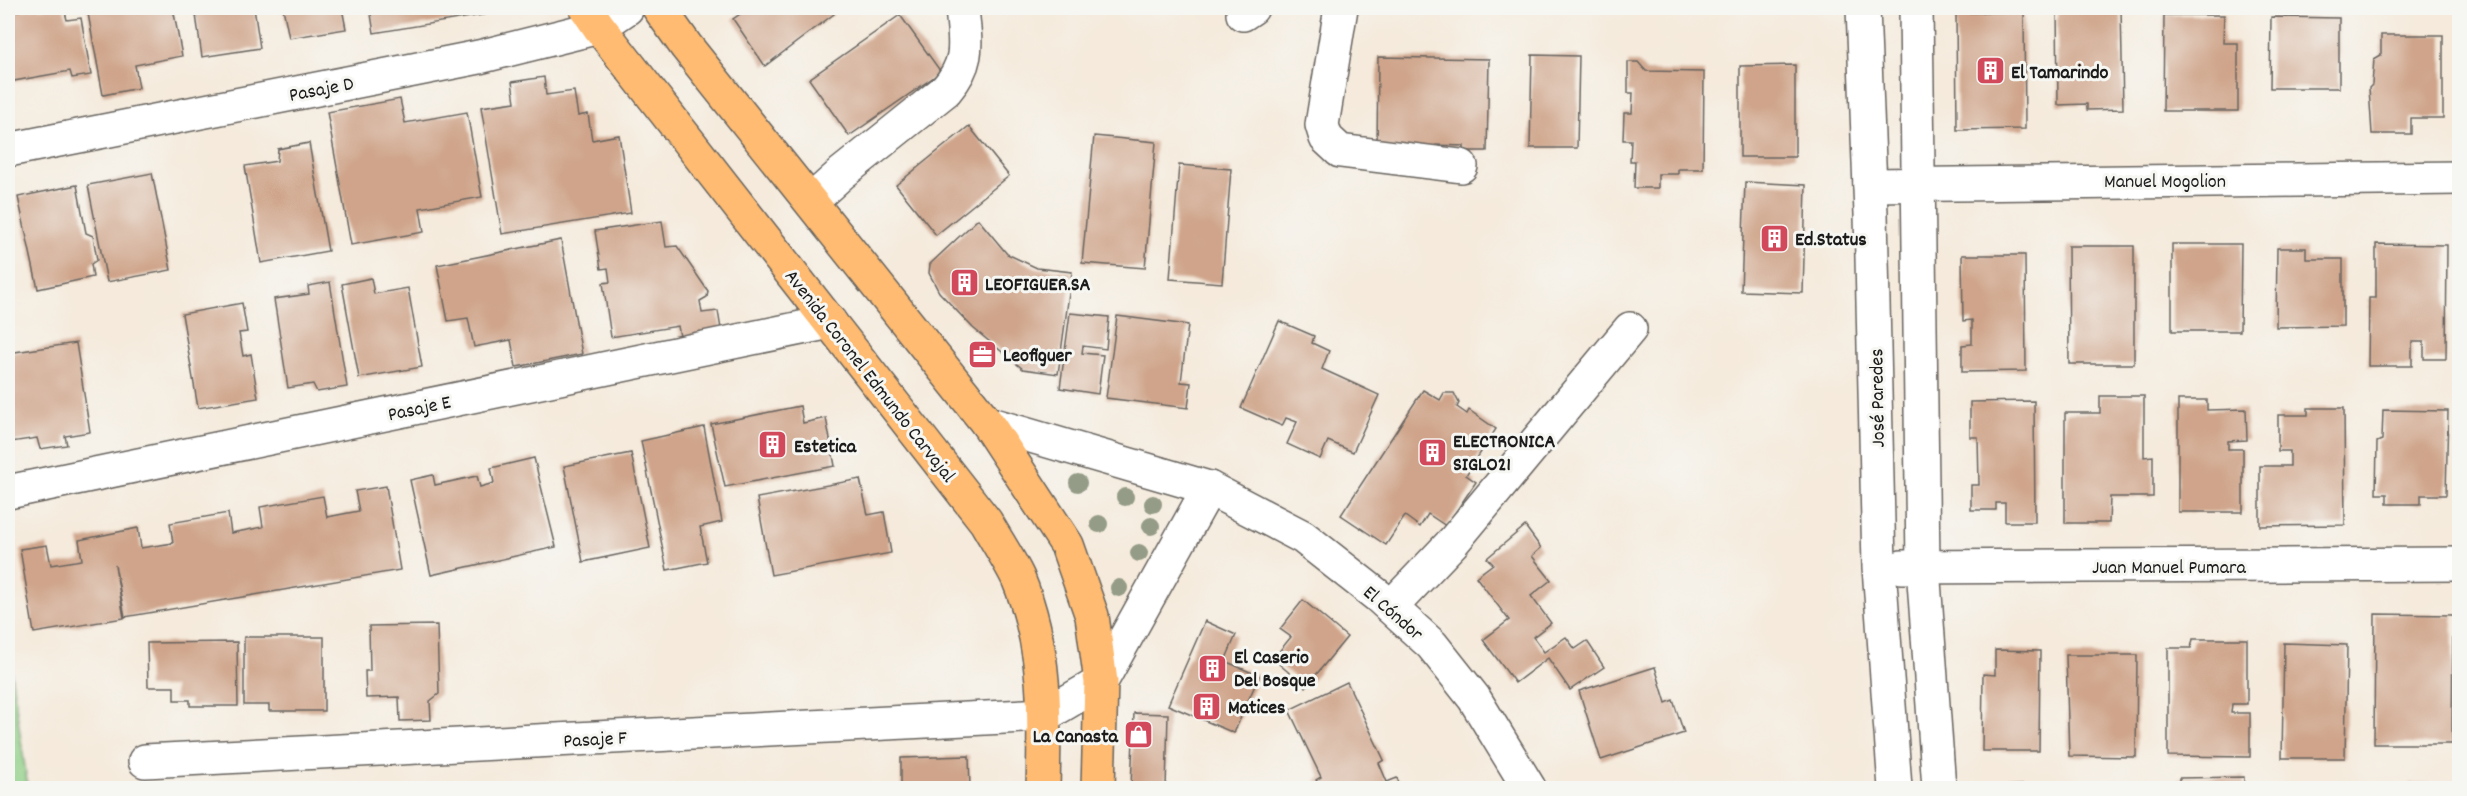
<svg xmlns="http://www.w3.org/2000/svg" width="2467" height="796" viewBox="0 0 2467 796" font-family="Dekko,sans-serif">
	<style>
		.green { fill: #8fcf86; stroke: #567651; stroke-width: 1.5 }
		.building { fill: #cfa48a }
		.lines { fill: none; stroke-linecap: round; stroke-linejoin: round }
		.minor-casing { stroke: #68645f; stroke-width: 36 }
		.major-casing { stroke: #68645f; stroke-width: 36 }
		.minor { stroke: #fff; stroke-width: 33 }
		.major { stroke: #febb71; stroke-width: 33 }
		.tree { fill: #949b86 }
		.labels { text-anchor: middle; stroke-width: 6; stroke-linejoin: round; paint-order: stroke }
		.poi-label { font-size: 20px; font-weight: bold; fill: #1c1c1c; stroke: #f6f6f2; text-anchor: start }
		.street-label { font-size: 20px; fill: #1c1c1c; stroke: #f6f6f2 }
	</style>
	<rect width="100%" height="100%" fill="#f6f6f2"/>
	<filter id="ink" filterUnits="userSpaceOnUse"><feTurbulence type="fractalNoise" baseFrequency=".0167" numOctaves="2"/><feDisplacementMap in="SourceGraphic" scale="12" xChannelSelector="R" yChannelSelector="G"/><feConvolveMatrix kernelMatrix="1 2 1 2 8 2 1 2 1" color-interpolation-filters="sRGB"/></filter>
	<filter id="wash" filterUnits="userSpaceOnUse"><feTurbulence type="fractalNoise" baseFrequency=".008" numOctaves="4" result="noise"/><feDisplacementMap in="SourceGraphic" scale="24" xChannelSelector="R" yChannelSelector="G"/><feGaussianBlur stdDeviation="1.35" result="paint"/><feColorMatrix in="noise" values="0 0 0 0 0 0 0 0 0 0 0 0 0 0 0 0 0 1.4 0 .05"/><feComposite in="paint" operator="in"/></filter>
	<g filter="url(#wash)">
		<rect width="100%" height="100%" fill="#f5eadb"/>
		<!-- green -->
		<polygon class="green" points="8,651 28,788 8,788"/>
		<g id="blocks">
			<!-- building -->
			<g class="building">
				<polygon points="8,8 10,8 11,12 36,8 64,8 67,20 81,18 91,75 72,78 70,71 8,82"/>
				<polygon points="87,8 173,8 182,56 135,65 139,88 103,95"/>
				<polygon points="195,8 254,8 260,48 202,57"/>
				<polygon points="283,8 342,8 346,29 289,38"/>
				<polygon points="370,8 500,8 501,12 374,33"/>
				<polygon points="749,8 833,8 834,14 765,66 733,19"/>
				<polygon points="2057,8 2121,8 2123,109 2087,110 2087,104 2058,105"/>
				<polygon points="2024,12 2025,129 1957,130 1956,13"/>
				<polygon points="900,15 941,72 849,136 809,79"/>
				<polygon points="2164,15 2224,15 2223,43 2238,43 2238,111 2163,111"/>
				<polygon points="2271,17 2339,18 2339,88 2270,88"/>
				<polygon points="2381,35 2443,35 2443,118 2411,118 2411,134 2372,134 2369,88 2372,85 2374,59 2381,55"/>
				<polygon points="1532,55 1579,56 1577,148 1530,148"/>
				<polygon points="1378,57 1489,59 1487,151 1464,151 1464,146 1436,145 1436,150 1377,149"/>
				<polygon points="1628,62 1638,62 1646,71 1704,72 1703,169 1678,169 1678,174 1658,174 1658,188 1634,188 1635,161 1630,161 1631,140 1623,140 1624,113 1632,113 1633,93 1628,93"/>
				<polygon points="1795,65 1795,157 1740,157 1740,66"/>
				<polygon points="544,77 546,95 574,91 578,116 588,114 592,140 619,135 631,213 502,234 481,107 515,102 512,82"/>
				<polygon points="400,99 405,123 467,112 482,197 420,208 424,232 351,245 327,112"/>
				<polygon points="969,126 1009,176 936,235 896,185"/>
				<polygon points="1094,136 1156,142 1145,268 1082,263"/>
				<polygon points="309,143 328,251 261,263 245,166 277,161 278,149"/>
				<polygon points="1179,165 1231,169 1222,283 1170,279"/>
				<polygon points="152,173 171,270 107,282 88,185"/>
				<polygon points="1745,182 1806,185 1803,293 1741,291"/>
				<polygon points="77,185 86,233 93,236 97,260 91,264 93,277 38,289 18,197"/>
				<polygon points="978,219 1007,254 1037,268 1072,272 1058,374 1023,369 973,328 939,292 929,273 930,264"/>
				<polygon points="662,221 666,247 677,246 708,291 707,297 700,301 702,313 718,311 722,335 681,342 678,326 611,337 603,283 610,282 608,268 601,269 595,231"/>
				<polygon points="561,240 582,354 516,367 511,340 474,347 468,318 448,321 437,265"/>
				<polygon points="2172,244 2241,244 2240,331 2172,331"/>
				<polygon points="2376,244 2447,245 2446,359 2424,359 2424,342 2412,342 2412,366 2368,366 2369,298 2376,298"/>
				<polygon points="2068,246 2134,246 2134,364 2069,364"/>
				<polygon points="2277,248 2306,248 2306,259 2343,259 2343,326 2276,327"/>
				<polygon points="1962,255 2025,255 2026,371 1962,372 1962,345 1972,344 1972,320 1963,321"/>
				<polygon points="371,278 374,294 408,288 422,367 359,378 342,284"/>
				<polygon points="330,282 347,387 317,392 313,384 288,388 274,299 309,294 308,286"/>
				<polygon points="242,303 247,332 239,333 243,356 251,354 258,398 198,408 182,314"/>
				<polygon points="1070,313 1109,317 1106,349 1083,346 1082,353 1103,355 1098,394 1060,388"/>
				<polygon points="1117,316 1188,325 1181,382 1191,383 1188,408 1106,398"/>
				<polygon points="1279,321 1314,336 1312,343 1329,351 1322,369 1379,395 1353,452 1328,441 1320,459 1287,444 1297,422 1286,418 1282,426 1241,408"/>
				<polygon points="76,343 90,432 65,436 67,445 40,449 37,438 11,442 8,418 8,353"/>
				<polygon points="1423,390 1440,400 1444,393 1454,393 1459,403 1457,407 1467,414 1469,410 1496,429 1466,475 1476,482 1446,526 1428,514 1420,527 1405,516 1386,545 1341,515"/>
				<polygon points="2100,396 2144,396 2144,457 2153,456 2153,497 2110,497 2109,523 2065,523 2065,413 2100,413"/>
				<polygon points="2178,400 2207,400 2207,410 2246,409 2247,440 2228,441 2228,449 2243,449 2243,512 2178,512"/>
				<polygon points="2034,401 2035,522 2005,522 2005,503 1996,503 1996,510 1971,510 1971,485 1979,485 1978,437 1970,437 1970,402"/>
				<polygon points="800,406 803,423 826,418 835,466 725,487 711,424"/>
				<polygon points="2308,408 2344,408 2345,525 2260,526 2260,466 2290,466 2290,451 2278,451 2278,415 2308,415"/>
				<polygon points="2383,410 2448,411 2446,495 2421,495 2421,504 2387,504 2387,494 2376,494 2377,442 2382,440"/>
				<polygon points="704,427 722,522 700,527 707,562 667,570 641,441"/>
				<polygon points="631,453 650,548 583,562 564,466"/>
				<polygon points="534,458 556,547 431,575 410,480 433,475 435,485 477,476 480,487 494,483 491,468"/>
				<polygon points="860,479 868,515 884,512 891,553 771,575 757,498"/>
				<polygon points="386,486 400,570 125,617 115,565 124,618 34,633 20,549 47,545 51,565 82,560 79,540 138,528 141,548 173,543 170,523 228,513 231,533 263,527 260,507 323,496 327,517 359,511 355,491"/>
				<polygon points="1525,526 1541,548 1532,556 1551,580 1531,596 1551,623 1533,637 1544,652 1566,637 1575,649 1587,641 1604,667 1570,690 1548,658 1515,683 1483,640 1509,620 1476,577 1493,564 1487,558"/>
				<polygon points="1303,600 1347,637 1306,687 1273,659 1291,637 1280,629"/>
				<polygon points="2375,614 2453,615 2452,744 2374,744"/>
				<polygon points="1205,621 1236,635 1225,661 1259,676 1234,733 1168,705"/>
				<polygon points="437,625 439,694 430,701 431,720 400,721 399,697 366,698 365,671 370,671 369,626"/>
				<polygon points="244,637 324,637 324,711 269,711 269,705 244,705"/>
				<polygon points="2193,639 2247,639 2247,704 2232,704 2231,713 2250,713 2250,757 2168,756 2168,648 2191,648"/>
				<polygon points="237,642 238,706 190,706 190,700 174,700 174,687 148,687 147,643"/>
				<polygon points="2284,643 2347,645 2345,758 2282,758"/>
				<polygon points="1995,650 2040,651 2039,751 1982,751 1983,674 1995,675"/>
				<polygon points="2066,655 2137,655 2136,757 2069,756"/>
				<polygon points="1655,667 1666,703 1673,700 1684,733 1601,760 1579,691"/>
				<polygon points="1347,682 1384,760 1379,763 1387,782 1397,778 1401,788 1321,788 1316,780 1321,777 1289,710"/>
				<polygon points="1134,713 1168,714 1166,788 1131,788"/>
				<polygon points="969,756 970,788 901,788 901,758"/>
				<polygon points="2244,777 2244,788 2179,788 2179,778"/>
				<polygon points="2410,783 2459,784 2459,788 2410,788"/>
				<polygon points="2057,784 2057,788 1999,788 1999,786"/>
			</g>
		</g>
	</g>
	<g filter="url(#ink)">
		<use href="#blocks" fill-opacity="0" stroke="#68645f" stroke-width="1.5"/>
		<g class="lines">
			<defs>
				<g id="minor">
					<polyline points="1341,8 1322,125 1326,138 1340,151 1461,166"/>
					<polyline points="1863,8 1871,214 1879,567 1895,788"/>
					<polyline points="1916,8 1923,567 1939,788"/>
					<polyline points="1243,14 1252,8"/>
					<polyline points="8,150 479,57 599,27 627,8"/>
					<polyline points="1870,185 2460,178"/>
					<path d="M811,201l31,-28 104,-83c25,-29 19,-47 16,-82"/>
					<polyline points="987,423 1209,488 1303,537 1378,596 1432,645 1474,698 1529,788"/>
					<polyline points="8,492 830,322"/>
					<polyline points="1902,567 2460,564"/>
					<polyline points="1391,607 1453,542 1630,329"/>
					<polyline points="145,761 1045,715 1101,682 1209,488"/>
				</g>
				<g id="major">
					<path d="M586,8l13,19 387,495c10,18 23,37 32,56 29,70 27,137 25,210"/>
					<polyline points="659,8 686,46 987,423 1067,545 1092,616 1101,682 1098,788"/>
				</g>
			</defs>
			<!-- minor casing -->
			<use href="#minor" class="minor-casing"/>
			<!-- major casing -->
			<use href="#major" class="major-casing"/>
			<!-- minor -->
			<use href="#minor" class="minor"/>
			<!-- major -->
			<use href="#major" class="major"/>
		</g>
		<!-- trees -->
		<g class="tree">
			<circle cx="1078" cy="483" r="9"/>
			<circle cx="1125" cy="497" r="9"/>
			<circle cx="1153" cy="504" r="9"/>
			<circle cx="1099" cy="524" r="9"/>
			<circle cx="1151" cy="526" r="9"/>
			<circle cx="1139" cy="553" r="9"/>
			<circle cx="1119" cy="588" r="9"/>
		</g>
	</g>
	<!-- icons -->
	<defs>
		<symbol id="building-square" viewBox="-11 -11 22 22"><rect x="-9" y="-9" width="18" height="18" rx="4" fill="#d1495b" stroke="#f6f6f2"/><path d="M-4-6H4V6H1V3H-1V6H-4ZM-2.5-4.3h1.7v1.8h-1.7ZM.8-4.3h1.7v1.8H.8ZM-2.5-1h1.7V.8h-1.7ZM.8-1h1.7V.8H.8Z" fill="#fff"/></symbol>
		<symbol id="office-square" viewBox="-11 -11 22 22"><rect x="-9" y="-9" width="18" height="18" rx="4" fill="#d1495b" stroke="#f6f6f2"/><path d="M-6-3h4V-5.5h4V-3h4V5H-6ZM-1-4.5V-3h2v-1.5ZM-6 0V1H6V0Z" fill="#fff"/></symbol>
		<symbol id="shop-square" viewBox="-11 -11 22 22"><rect x="-9" y="-9" width="18" height="18" rx="4" fill="#d1495b" stroke="#f6f6f2"/><path d="M-5-2.5h2.3a2.7 3.5 0 0 1 5.4 0H5L5.5 6h-11ZM-1.5-2.5h3a1.5 2.3 0 0 0-3 0Z" fill="#fff"/></symbol>
	</defs>
	<g fill-rule="evenodd">
		<use href="#building-square" x="1974" y="54" width="33" height="33"/>
		<use href="#building-square" x="1758" y="222" width="33" height="33"/>
		<use href="#building-square" x="948" y="266" width="33" height="33"/>
		<use href="#office-square" x="966" y="338" width="33" height="33"/>
		<use href="#building-square" x="756" y="428" width="33" height="33"/>
		<use href="#building-square" x="1416" y="436" width="33" height="33"/>
		<use href="#building-square" x="1196" y="652" width="33" height="33"/>
		<use href="#building-square" x="1190" y="690" width="33" height="33"/>
		<use href="#shop-square" x="1122" y="718" width="33" height="33"/>
	</g>
	<g class="labels">
		<!-- poi labels -->
		<g class="poi-label">
			<text x="2011" y="78">El Tamarindo</text>
			<text x="1795" y="245">Ed.Status</text>
			<text x="985" y="290">LEOFIGUER.SA</text>
			<text x="1003" y="361">Leofiguer</text>
			<text x="1453" y="447">ELECTRONICA<tspan x="1453" dy="23">SIGLO21</tspan></text>
			<text x="794" y="452">Estetica</text>
			<text x="1234" y="663">El Caserio<tspan x="1234" dy="23">Del Bosque</tspan></text>
			<text x="1228" y="713">Matices</text>
			<text x="1118" y="742" text-anchor="end">La Canasta</text>
		</g>
		<!-- street labels -->
		<g class="street-label">
			<text transform="translate(321 88) rotate(-11)" y="7">Pasaje D</text>
			<text x="2165" y="187">Manuel Mogolion</text>
			<text transform="translate(871 375) rotate(52)" y="7">Avenida Coronel Edmundo Carvajal</text>
			<text transform="translate(1876 398) rotate(-91)" y="7">José Paredes</text>
			<text transform="translate(419 407) rotate(-12)" y="7">Pasaje E</text>
			<text x="2169" y="573">Juan Manuel Pumara</text>
			<text transform="translate(1394 612) rotate(41)" y="7">El Cóndor</text>
			<text transform="translate(595 738) rotate(-3)" y="7">Pasaje F</text>
		</g>
	</g>
	<!-- margin -->
	<rect width="2467" height="796" fill="none" stroke="#f6f6f2" stroke-width="30"/>
</svg>
